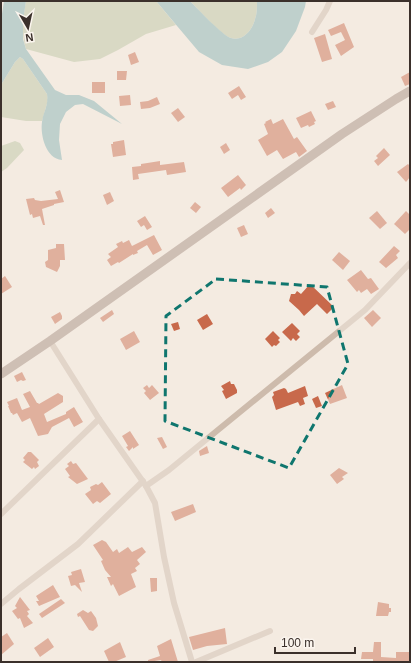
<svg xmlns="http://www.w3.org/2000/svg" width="411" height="663" viewBox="0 0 411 663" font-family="Helvetica,sans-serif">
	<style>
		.green { fill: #b8c4a0 }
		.water { fill: #7fb0b2 }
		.building { fill: #c8694b }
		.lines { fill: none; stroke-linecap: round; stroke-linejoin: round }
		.street { stroke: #cdbbac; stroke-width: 6 }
		.secondary { stroke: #a18a7d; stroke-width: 9 }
		.marked { fill: none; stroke: #0f766e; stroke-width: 3; stroke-dasharray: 8 5; stroke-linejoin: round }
	</style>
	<rect width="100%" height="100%" fill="#f4ebe1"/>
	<!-- green -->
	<g class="green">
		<path d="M26,1h130l20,24 -30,9 -28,16 -18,9 -26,3 -48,-13c-5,-16 -3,-31 0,-48z"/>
		<path d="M190,1h67c0,6 0,13 -2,18 -2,10 -12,23 -24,19 -9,-2 -33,-29 -41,-37z"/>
		<polygon points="20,57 23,59 47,94 48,100 42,121 26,121 1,117 1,85 15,62"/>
		<polygon points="15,141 20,143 24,150 7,168 1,172 1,146"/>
	</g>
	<!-- water -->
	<g class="water">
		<path d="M4,1h22l-3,20v18l3,10 29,41 11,5h13l15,6 28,23 -39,-20 -8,1 -9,7 -6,12 -1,16 3,20c-16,-1 -22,-25 -20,-38 1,-10 7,-17 5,-28l-24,-35 -3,-2 -5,5 -14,23v-65z"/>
		<path d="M156,1h34c8,8 32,34 41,37 12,4 22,-9 24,-19 2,-5 2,-12 2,-18h49l-1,6 -9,24 -14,21 -14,10 -20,7 -26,-4 -23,-13z"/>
	</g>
	<!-- building -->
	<g class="building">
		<polygon points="344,23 354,47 341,56 335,45 345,40 341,32 331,36 328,30"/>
		<polygon points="325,34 332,59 322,62 314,38"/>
		<polygon points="135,52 139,62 131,65 128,55"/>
		<polygon points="117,71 127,71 126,80 117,80"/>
		<polygon points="410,72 410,84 405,86 401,77"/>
		<rect x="92" y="82" width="13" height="11"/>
		<polygon points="239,86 246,97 241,100 238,95 232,99 228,93"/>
		<polygon points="130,95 131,105 120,106 119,96"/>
		<polygon points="157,97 160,104 150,108 141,109 140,102 148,101"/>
		<polygon points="333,101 336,107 328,110 325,104"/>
		<polygon points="178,108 185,117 178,122 171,113"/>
		<polygon points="311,111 316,121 314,122 315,124 309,127 308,125 301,128 296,118"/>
		<polygon points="271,119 273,124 283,119 294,139 297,137 307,151 299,157 296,152 283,159 277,150 267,156 258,140 268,134 264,124 266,123 265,122"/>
		<polygon points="124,140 126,155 113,157 111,144 113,144 113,142"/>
		<polygon points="226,143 230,150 224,154 220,147"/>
		<polygon points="384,148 390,155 378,166 374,161 378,158 376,156"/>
		<polygon points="160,161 160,165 184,162 186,172 167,175 166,170 138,174 139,179 133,180 132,167 141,166 141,164"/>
		<polygon points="408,164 410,166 410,177 406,182 397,172"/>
		<polygon points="238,175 246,185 241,190 240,188 228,197 221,188"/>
		<polygon points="60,190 64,202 54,204 54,205 42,209 45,225 43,225 40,216 33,218 32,214 30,215 26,199 34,198 35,200 41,201 58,199 55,192"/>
		<polygon points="110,192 114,201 107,205 103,195"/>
		<polygon points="195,202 201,207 196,213 190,208"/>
		<polygon points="271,208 275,213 268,218 265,213"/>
		<polygon points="377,211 387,223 380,229 369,218"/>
		<polygon points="406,211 410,215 410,229 405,234 394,224"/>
		<polygon points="145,216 152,227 147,230 144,225 141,227 137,221"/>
		<polygon points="244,225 248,234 241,237 237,228"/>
		<polygon points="154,235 162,250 153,255 147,245 137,251 138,253 133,255 133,254 119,263 118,262 111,266 107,260 111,257 108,254 118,247 116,244 122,241 123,243 129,240 132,246"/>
		<polygon points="56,244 64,244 65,260 60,260 60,266 57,272 46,267 45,262 48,260 48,250 56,248"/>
		<polygon points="394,246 400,251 396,255 398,258 386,268 379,262"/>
		<polygon points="339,252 350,261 343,270 332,260"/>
		<polygon points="361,270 368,279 371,278 379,289 371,294 367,289 361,293 359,290 357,292 347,280"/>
		<polygon points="5,276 12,287 1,294 1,279"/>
		<polygon points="310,284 334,307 327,314 317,304 304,316 299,310 289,301 291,294 295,294 297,291 301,294"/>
		<polygon points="112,310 114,314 103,322 100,318"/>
		<polygon points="373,310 381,318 372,327 364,318"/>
		<polygon points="60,312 62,316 62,319 55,324 51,317"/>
		<polygon points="207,314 213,324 203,330 197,320"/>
		<polygon points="178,322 180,329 174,331 171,324"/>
		<polygon points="292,323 300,331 297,334 300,337 296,341 293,338 291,341 282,332"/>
		<polygon points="134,331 140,342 126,350 120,339"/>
		<polygon points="273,331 280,338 278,340 280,342 276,346 274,345 272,347 265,339"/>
		<polygon points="22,372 26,380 23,381 21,380 17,382 14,376"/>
		<polygon points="230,381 231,384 234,384 237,390 237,393 226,399 222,391 224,390 221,386"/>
		<polygon points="147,385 149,388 152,385 159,393 150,400 144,393 146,391 143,388"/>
		<polygon points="342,385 347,398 330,404 325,393"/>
		<polygon points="305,386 308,396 303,398 305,404 300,406 298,402 276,410 272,397 274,395 273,392 284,388 286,389 288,393"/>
		<polygon points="30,391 37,403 38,403 39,404 58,393 63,396 63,402 44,414 47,422 66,414 66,412 74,407 83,422 74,427 69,418 52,427 48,434 38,436 30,418 22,422 17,413 13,415 12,413 11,413 8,406 9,406 7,402 17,398 22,410 30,407 23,394"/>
		<polygon points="318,396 322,406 316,408 312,399"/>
		<polygon points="130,431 139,445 133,449 133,447 129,451 126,447 128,446 122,436"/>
		<polygon points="162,437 167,447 163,449 157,438"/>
		<polygon points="207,446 209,453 200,456 199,451"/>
		<polygon points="28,452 31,452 39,460 37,462 39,466 35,469 34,467 32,469 23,462 25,460 23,458"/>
		<polygon points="71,461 73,464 76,463 88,479 77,484 68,477 70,476 65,469 69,466 67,464"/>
		<polygon points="339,468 348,473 342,477 344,479 337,484 330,475"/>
		<polygon points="102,482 111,494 100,503 97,501 93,504 85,494 91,490 90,487 96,484 98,485"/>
		<polygon points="193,504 196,512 175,521 171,512"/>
		<polygon points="102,540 106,542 113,552 117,549 119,553 128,547 132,552 142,547 146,552 137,560 140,564 135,568 137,571 131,574 136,587 119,596 113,584 111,586 107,577 111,577 105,570 101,561 103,560 93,545"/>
		<polygon points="81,569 85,582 79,583 82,592 75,585 71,586 68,576 72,575 71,572"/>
		<polygon points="150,578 157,578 157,591 151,592"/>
		<polygon points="53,585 60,597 39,606 36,601 39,601 36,596"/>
		<polygon points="20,597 30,610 27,611 29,614 27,616 33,623 24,628 20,618 18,619 12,611 17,608 15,606"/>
		<polygon points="61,599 65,603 42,618 39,614"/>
		<polygon points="378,602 389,604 389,608 391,608 391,612 389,612 388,616 376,616"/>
		<polygon points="83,610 88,613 91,611 96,618 98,626 93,631 89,630 80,616 78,617 77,614"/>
		<polygon points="225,628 227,644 207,646 193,650 189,637"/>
		<polygon points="7,633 14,644 1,655 1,637"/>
		<polygon points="48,638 54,647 40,657 34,648"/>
		<polygon points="171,639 178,662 162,662 161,660 148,662 148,660 160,656 157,646"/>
		<polygon points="120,642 126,657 114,662 109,662 104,651"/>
		<polygon points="374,642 381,642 381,657 396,658 396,652 410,652 410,662 373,662 373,659 361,659 362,652 373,652"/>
	</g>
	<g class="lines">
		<!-- street -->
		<g class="street">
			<polyline points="312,32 326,10 330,1"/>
			<polyline points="50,341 99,419 146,486 155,503 164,557 174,603 192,662"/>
			<polyline points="146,486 169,470 365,310 410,263"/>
			<polyline points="1,514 99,419"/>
			<polyline points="1,604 19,589 78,544 143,481"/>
			<polyline points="196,662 270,631"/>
		</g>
		<!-- secondary -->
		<polyline class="secondary" points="1,374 50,341 342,134 396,99 410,91"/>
	</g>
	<!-- marked area -->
	<path d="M0 0H411V663H0ZM216,279l111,8 21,77 -59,104 -124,-47 1,-105z" fill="#f4ebe1" fill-opacity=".55" fill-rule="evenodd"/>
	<path class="marked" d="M216,279l111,8 21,77 -59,104 -124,-47 1,-105z"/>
	<!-- border -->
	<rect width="411" height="663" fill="none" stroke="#3b302b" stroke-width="4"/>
	<!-- north arrow -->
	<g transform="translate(28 28) rotate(171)" stroke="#fbf5ee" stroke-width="3" paint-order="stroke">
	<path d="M0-3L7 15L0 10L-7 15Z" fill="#3b302b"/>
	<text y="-6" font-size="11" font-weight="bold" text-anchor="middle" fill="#3b302b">N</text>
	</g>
	<!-- scale -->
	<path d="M275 647v6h80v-6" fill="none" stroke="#3b302b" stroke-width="2"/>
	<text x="281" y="647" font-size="12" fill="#3b302b" stroke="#fbf5ee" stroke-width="3" paint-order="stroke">100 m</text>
</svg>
